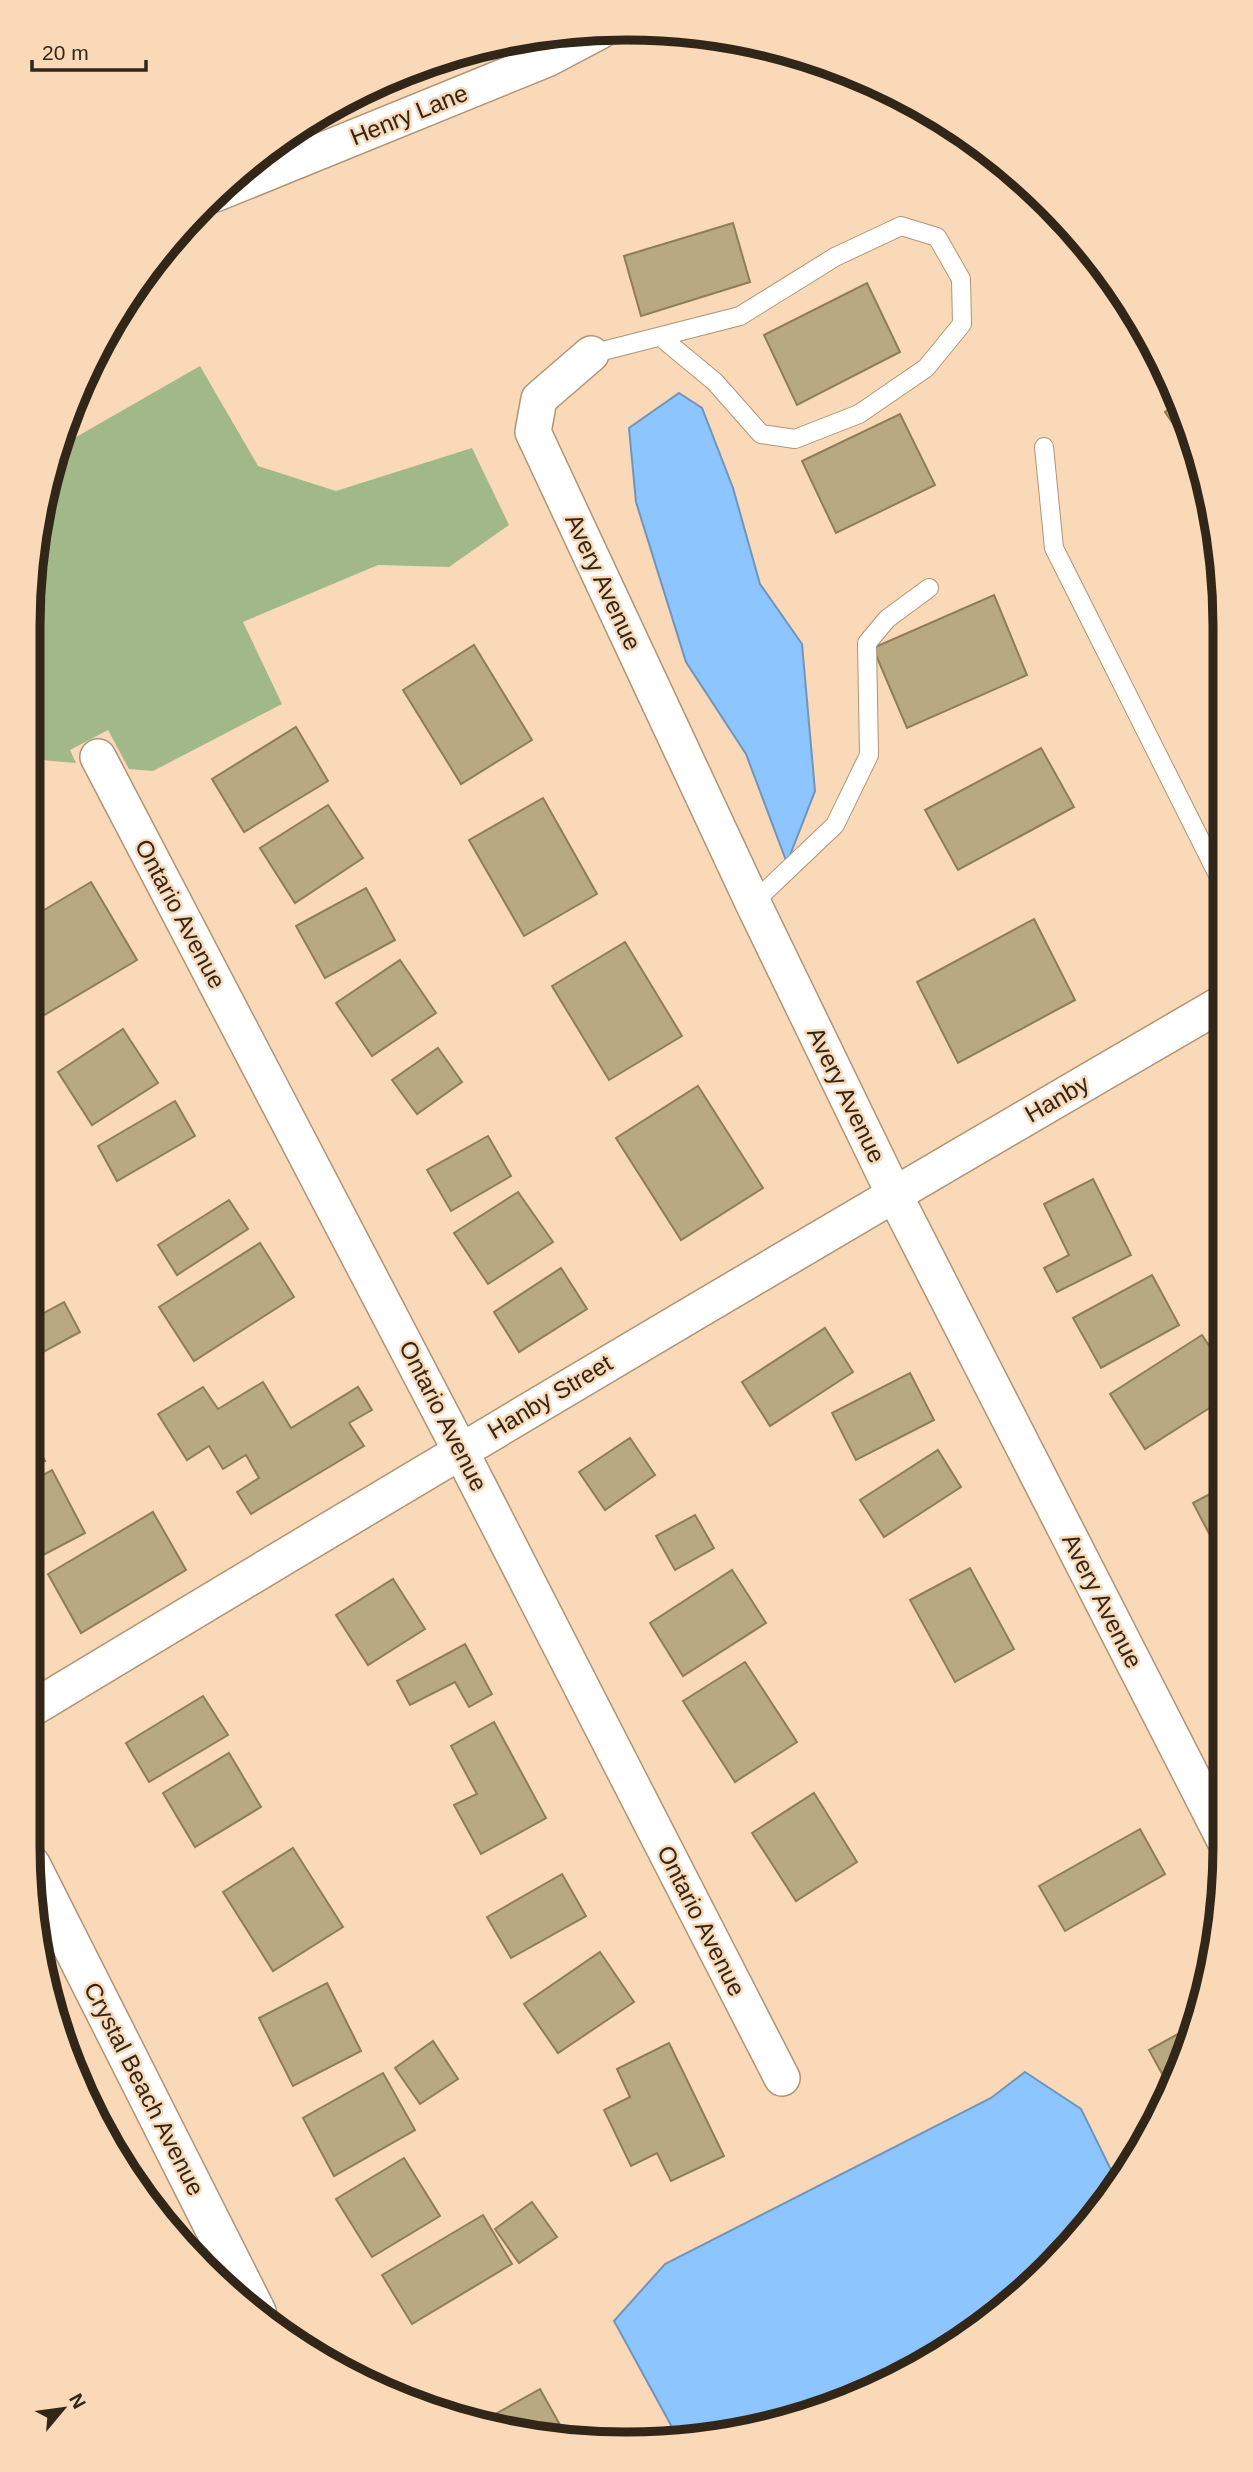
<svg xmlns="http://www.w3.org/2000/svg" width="1253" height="2472" viewBox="0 0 1253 2472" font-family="Arial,sans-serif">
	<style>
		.green { fill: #a1b988 }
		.water { fill: #8cc5ff; stroke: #7195ba; stroke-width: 2 }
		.building { fill: #b9a981; stroke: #8d7e57; stroke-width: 2 }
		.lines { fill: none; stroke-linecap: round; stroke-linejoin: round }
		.lane-casing { stroke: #b19473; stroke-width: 20 }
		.street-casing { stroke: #b19473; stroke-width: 38 }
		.secondary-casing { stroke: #b19473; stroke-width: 41 }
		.lane { stroke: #fff; stroke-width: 18 }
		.street { stroke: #fff; stroke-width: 35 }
		.secondary { stroke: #fff; stroke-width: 38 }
		.labels { text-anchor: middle; stroke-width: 5; stroke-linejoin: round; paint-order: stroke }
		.street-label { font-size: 24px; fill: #322618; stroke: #f9d9b7 }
		.rim { fill: none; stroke: #322618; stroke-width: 9 }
	</style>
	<rect width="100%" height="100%" fill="#f9d9b7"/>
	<!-- green -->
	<polygon class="green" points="200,366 258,466 336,491 472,448 509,525 449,567 378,565 243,622 282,704 153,771 129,769 108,730 70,750 76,763 29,759 29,588 48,472 57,448"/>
	<!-- water -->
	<g class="water">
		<polygon points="679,393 702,408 733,488 760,584 802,644 815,791 787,863 746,754 686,662 636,502 629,428"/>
		<polygon points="1025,2072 1081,2109 1115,2178 1049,2269 891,2382 704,2439 678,2438 614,2321 665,2264 991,2098"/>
	</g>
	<!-- building -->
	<g class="building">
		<polygon points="733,223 750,282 641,316 624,256"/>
		<polygon points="867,283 900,352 797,405 764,335"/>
		<polygon points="1181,401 1195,456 1165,412"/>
		<polygon points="900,414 935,485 836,533 802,461"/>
		<polygon points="994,595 1027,675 907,728 873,648"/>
		<polygon points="474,645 532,740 461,784 403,690"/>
		<polygon points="296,727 328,781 244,832 212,779"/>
		<polygon points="1041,748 1074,807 958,870 925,810"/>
		<polygon points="543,798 597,894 524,936 469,840"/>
		<polygon points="328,805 363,858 295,903 260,848"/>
		<polygon points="91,882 137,960 31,1023 29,1019 29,919"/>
		<polygon points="366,888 395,940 325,978 296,926"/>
		<polygon points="1034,919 1075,1000 958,1063 917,982"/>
		<polygon points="625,942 682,1036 609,1080 552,986"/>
		<polygon points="400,960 436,1013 372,1056 336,1003"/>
		<polygon points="123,1029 158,1083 92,1125 58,1072"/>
		<polygon points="438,1048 462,1082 417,1114 392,1080"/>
		<polygon points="698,1086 763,1188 681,1240 616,1138"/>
		<polygon points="175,1101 195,1136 117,1181 98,1146"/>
		<polygon points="488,1136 511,1176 451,1211 427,1170"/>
		<polygon points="1093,1179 1131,1255 1057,1292 1044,1268 1069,1255 1044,1204"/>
		<polygon points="518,1192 553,1242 488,1284 454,1233"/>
		<polygon points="229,1200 248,1229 177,1275 158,1245"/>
		<polygon points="260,1243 294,1297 194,1361 159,1307"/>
		<polygon points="561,1268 587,1309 519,1352 494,1312"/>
		<polygon points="1152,1275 1179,1325 1101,1368 1073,1318"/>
		<polygon points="64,1302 80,1332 36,1356 29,1343 29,1321"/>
		<polygon points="825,1328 853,1372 770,1426 742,1382"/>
		<polygon points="1202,1335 1222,1365 1222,1400 1145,1449 1110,1394"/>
		<polygon points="910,1373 934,1420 856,1460 832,1413"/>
		<polygon points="263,1382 291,1428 358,1387 372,1410 349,1423 364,1446 251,1514 237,1492 259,1478 246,1455 223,1469 209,1446 187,1460 158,1414 203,1387 218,1409"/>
		<polygon points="28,1427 45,1461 28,1469"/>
		<polygon points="630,1438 655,1475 605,1510 579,1472"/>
		<polygon points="938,1450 961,1487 884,1537 860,1500"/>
		<polygon points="52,1470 85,1533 28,1563 28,1483"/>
		<polygon points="1223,1487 1223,1536 1213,1541 1193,1503"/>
		<polygon points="153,1512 186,1570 81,1633 48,1574"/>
		<polygon points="695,1515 714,1548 675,1570 656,1536"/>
		<polygon points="970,1568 1014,1649 955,1682 910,1600"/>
		<polygon points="732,1570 766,1623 683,1676 650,1623"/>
		<polygon points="393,1579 425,1629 368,1665 336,1615"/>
		<polygon points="465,1644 492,1694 469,1707 455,1682 410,1705 397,1681"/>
		<polygon points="745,1662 797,1742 735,1782 683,1701"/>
		<polygon points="203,1696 228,1735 149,1782 126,1743"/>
		<polygon points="494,1722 546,1818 481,1854 454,1805 477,1794 451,1746"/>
		<polygon points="229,1753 261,1807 195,1847 163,1793"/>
		<polygon points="814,1793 857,1862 796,1901 752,1833"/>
		<polygon points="1140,1829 1165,1874 1065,1931 1039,1886"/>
		<polygon points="293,1848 343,1927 273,1971 223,1892"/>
		<polygon points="562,1874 586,1916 511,1958 487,1917"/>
		<polygon points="600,1952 634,2002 558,2053 524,2004"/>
		<polygon points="327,1983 361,2051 293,2086 259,2018"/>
		<polygon points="1196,2024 1171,2090 1149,2050"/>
		<polygon points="433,2041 458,2079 420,2104 395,2068"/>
		<polygon points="669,2043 724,2156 671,2181 657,2153 631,2166 604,2110 630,2097 617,2069"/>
		<polygon points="383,2073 415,2130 334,2176 303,2118"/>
		<polygon points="404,2158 440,2216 372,2257 336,2199"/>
		<polygon points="532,2202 557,2237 519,2263 495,2229"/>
		<polygon points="483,2215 512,2264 412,2324 382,2275"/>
		<polygon points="540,2389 565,2434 509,2432 481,2422"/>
	</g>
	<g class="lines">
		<defs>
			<g id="lane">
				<polyline points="591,354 740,316 835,257 901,226 937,237 961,279 962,324 926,368 859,414 795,439 761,434 715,382 662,338"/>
				<polyline points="1044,447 1054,548 1221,881"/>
				<polyline points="753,903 835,825 869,755 867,643 887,619 929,588"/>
			</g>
			<g id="street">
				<polyline points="215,194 547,59 600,31"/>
				<polyline points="591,354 539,399 533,432 753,903 894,1194 1224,1839"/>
				<polyline points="98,757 460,1450 782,2078"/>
				<path d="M28,1711c396,-239 793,-475 1193,-707"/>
			</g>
			<polyline id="secondary" points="31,1865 257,2313"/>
		</defs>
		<!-- lane casing -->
		<use href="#lane" class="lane-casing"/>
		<!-- street casing -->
		<use href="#street" class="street-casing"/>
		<!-- secondary casing -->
		<use href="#secondary" class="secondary-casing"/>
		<!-- lane -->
		<use href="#lane" class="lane"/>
		<!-- street -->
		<use href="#street" class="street"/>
		<!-- secondary -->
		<use href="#secondary" class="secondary"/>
	</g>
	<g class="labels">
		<!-- street labels -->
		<g class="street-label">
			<text transform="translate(409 115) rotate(-22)" y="8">Henry Lane</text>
			<text transform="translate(603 582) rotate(65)" y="8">Avery Avenue</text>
			<text transform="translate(180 914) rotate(62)" y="8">Ontario Avenue</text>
			<text transform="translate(846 1095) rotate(64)" y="8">Avery Avenue</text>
			<text transform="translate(1057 1099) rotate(-30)" y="8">Hanby</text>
			<text transform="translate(550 1397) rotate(-31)" y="8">Hanby Street</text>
			<text transform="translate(443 1416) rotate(63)" y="8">Ontario Avenue</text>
			<text transform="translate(1102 1601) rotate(63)" y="8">Avery Avenue</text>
			<text transform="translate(701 1921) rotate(63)" y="8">Ontario Avenue</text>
			<text transform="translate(144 2089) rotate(63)" y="8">Crystal Beach Avenue</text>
		</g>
	</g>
	<!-- crop -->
	<path d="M0 0H1253V2472H0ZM626 40H627A586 586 0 0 1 1213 626V1846A586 586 0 0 1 627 2432H626A586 586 0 0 1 40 1846V626A586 586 0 0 1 626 40Z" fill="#f9d9b7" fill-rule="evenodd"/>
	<path class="rim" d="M626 40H627A586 586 0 0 1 1213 626V1846A586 586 0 0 1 627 2432H626A586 586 0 0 1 40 1846V626A586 586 0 0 1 626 40Z"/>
	<!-- north arrow -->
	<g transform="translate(63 2409) rotate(61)" stroke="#f9d9b7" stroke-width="5" paint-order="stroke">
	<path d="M0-5L12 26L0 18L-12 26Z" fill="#322618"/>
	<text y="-10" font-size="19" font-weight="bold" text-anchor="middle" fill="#322618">N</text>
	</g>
	<!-- scale -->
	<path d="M32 60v10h114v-10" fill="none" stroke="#322618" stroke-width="3.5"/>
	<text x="42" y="60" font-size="21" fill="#322618" stroke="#f9d9b7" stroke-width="5" paint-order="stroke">20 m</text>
</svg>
